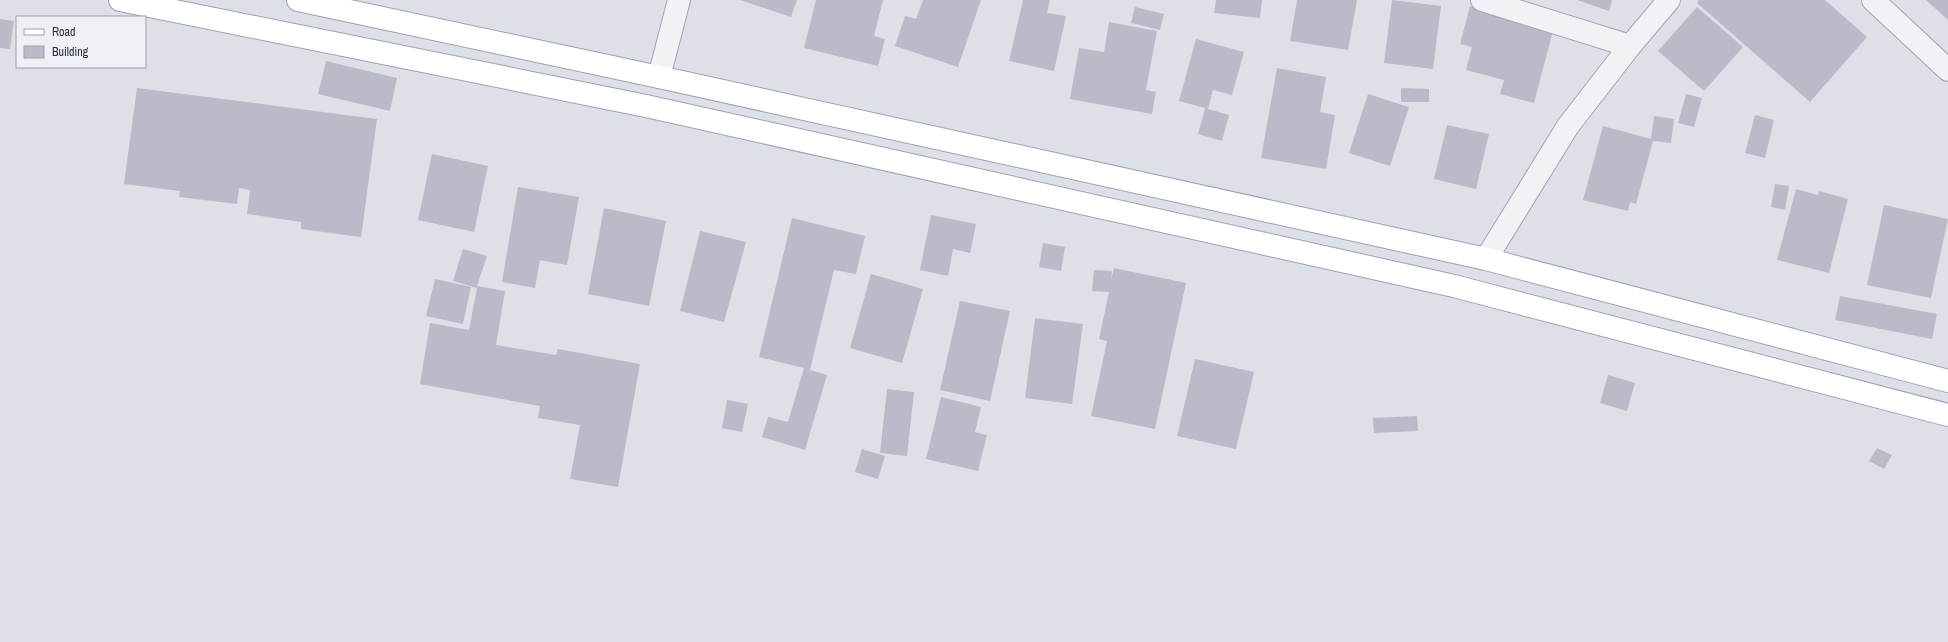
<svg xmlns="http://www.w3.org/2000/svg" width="1948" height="642" viewBox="0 0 1948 642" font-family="'Archivo Narrow',sans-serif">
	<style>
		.building { fill: #b9bbc8 }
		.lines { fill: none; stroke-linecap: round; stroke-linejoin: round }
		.minor-casing { stroke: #a3a6b2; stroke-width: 24 }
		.primary-casing { stroke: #9da2b4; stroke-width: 24 }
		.minor { stroke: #f1f2f6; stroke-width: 22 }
		.primary { stroke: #fff; stroke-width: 22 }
	</style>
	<rect width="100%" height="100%" fill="#dee0e8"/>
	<!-- building -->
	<g class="building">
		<polygon points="740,0 797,0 791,17"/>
		<polygon points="816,0 883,0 874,36 885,39 878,66 804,48"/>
		<polygon points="923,0 981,0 958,67 895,46 905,16 916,19"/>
		<polygon points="1023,0 1050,0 1047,13 1066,16 1054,71 1009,61"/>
		<polygon points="1216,0 1262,0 1260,18 1214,13"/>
		<polygon points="1297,0 1357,0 1348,50 1290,41"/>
		<polygon points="1392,0 1441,6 1433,69 1384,63"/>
		<polygon points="1577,0 1612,0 1609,11"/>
		<polygon points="1699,0 1825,0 1867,37 1810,102 1697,3"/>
		<polygon points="1926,0 1948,0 1948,20"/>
		<polygon points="1470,6 1554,27 1534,103 1500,94 1504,80 1466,70 1472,47 1460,44"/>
		<polygon points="1135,7 1164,14 1160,30 1131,23"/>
		<polygon points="1697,7 1743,47 1704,91 1658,51"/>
		<polygon points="0,19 14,21 10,49 0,48"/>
		<polygon points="1109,22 1157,31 1146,90 1156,92 1152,114 1070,99 1079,48 1104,52"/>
		<polygon points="1196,39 1244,52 1232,95 1213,90 1208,109 1229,115 1222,141 1198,134 1205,108 1179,101"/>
		<polygon points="326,61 397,78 390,111 318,94"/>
		<polygon points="1277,68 1326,77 1320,112 1335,115 1326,169 1261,158"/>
		<polygon points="137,88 377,119 361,237 301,229 301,222 247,214 250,190 239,188 237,204 179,197 180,191 124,184"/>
		<polygon points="1401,88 1429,89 1429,102 1401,102"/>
		<polygon points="1368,94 1409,107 1390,166 1349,153"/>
		<polygon points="1686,94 1702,98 1694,127 1678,123"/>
		<polygon points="1755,115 1774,120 1765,158 1745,153"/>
		<polygon points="1654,116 1674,119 1671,143 1653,141 1636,204 1630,202 1628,211 1583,200 1603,126 1651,139"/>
		<polygon points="1447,125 1489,134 1476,189 1434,179"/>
		<polygon points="432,154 488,166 474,232 418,220"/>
		<polygon points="1775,184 1789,186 1785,210 1771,207"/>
		<polygon points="518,187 579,197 567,265 540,260 535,288 502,282"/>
		<polygon points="1796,189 1818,195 1819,191 1848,199 1829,273 1777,260"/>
		<polygon points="1884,205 1948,219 1931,298 1867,285"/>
		<polygon points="604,208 666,221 649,306 588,294"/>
		<polygon points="931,215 976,224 970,253 953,249 948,276 920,270"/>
		<polygon points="792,218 865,236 856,274 834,270 810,370 827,375 805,450 762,437 768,417 788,422 804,368 759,357"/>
		<polygon points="700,231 746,242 724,322 680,311"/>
		<polygon points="1043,243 1065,247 1061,271 1039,267"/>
		<polygon points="463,249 487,256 477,286 505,291 496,345 556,355 558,349 640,364 618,487 570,479 580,425 538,418 540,406 420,384 430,323 469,330 477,288 453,281"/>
		<polygon points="1114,268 1186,283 1155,429 1091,416 1107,341 1099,339 1109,292 1092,291 1094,270 1112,271 1111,281"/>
		<polygon points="871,274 923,289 902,363 850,348"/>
		<polygon points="435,279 471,287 463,324 426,316"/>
		<polygon points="1840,296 1937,314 1932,339 1835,320"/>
		<polygon points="960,301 1010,311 990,401 940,390"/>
		<polygon points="1035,318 1083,324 1072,404 1025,398"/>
		<polygon points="1195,359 1254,372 1236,449 1177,436"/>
		<polygon points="1608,375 1635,383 1627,411 1600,403"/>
		<polygon points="887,389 914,392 907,456 880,453"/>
		<polygon points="941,397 981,407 975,432 987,435 978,471 926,459"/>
		<polygon points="727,400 748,404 742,432 722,428"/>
		<polygon points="1417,416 1418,431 1374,433 1373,418"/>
		<polygon points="1877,448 1892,455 1884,469 1869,461"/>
		<polygon points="862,449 885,456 878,479 855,472"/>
	</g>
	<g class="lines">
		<defs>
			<g id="minor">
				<polyline points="1482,0 1630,46"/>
				<polyline points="1873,0 1948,70"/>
				<polyline points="659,77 679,0"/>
				<polyline points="1486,259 1568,126 1630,46 1669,0"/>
			</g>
			<g id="primary">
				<polyline points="120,0 646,106 1454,286 1948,415"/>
				<polyline points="298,0 659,77 1486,259 1948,381"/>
			</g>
		</defs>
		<!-- minor casing -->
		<use href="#minor" class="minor-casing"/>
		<!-- primary casing -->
		<use href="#primary" class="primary-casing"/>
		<!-- minor -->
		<use href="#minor" class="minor"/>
		<!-- primary -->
		<use href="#primary" class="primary"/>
	</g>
	<!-- legend -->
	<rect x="16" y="16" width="130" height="52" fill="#eef0f6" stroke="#9ea1ad"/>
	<rect x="24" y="29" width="20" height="6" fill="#ffffff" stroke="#9ea1ad"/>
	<text x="52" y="36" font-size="12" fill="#272b40">Road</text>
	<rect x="24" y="46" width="20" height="12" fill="#b9bbc8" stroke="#9ea1ad"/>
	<text x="52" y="56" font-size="12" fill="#272b40">Building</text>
</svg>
